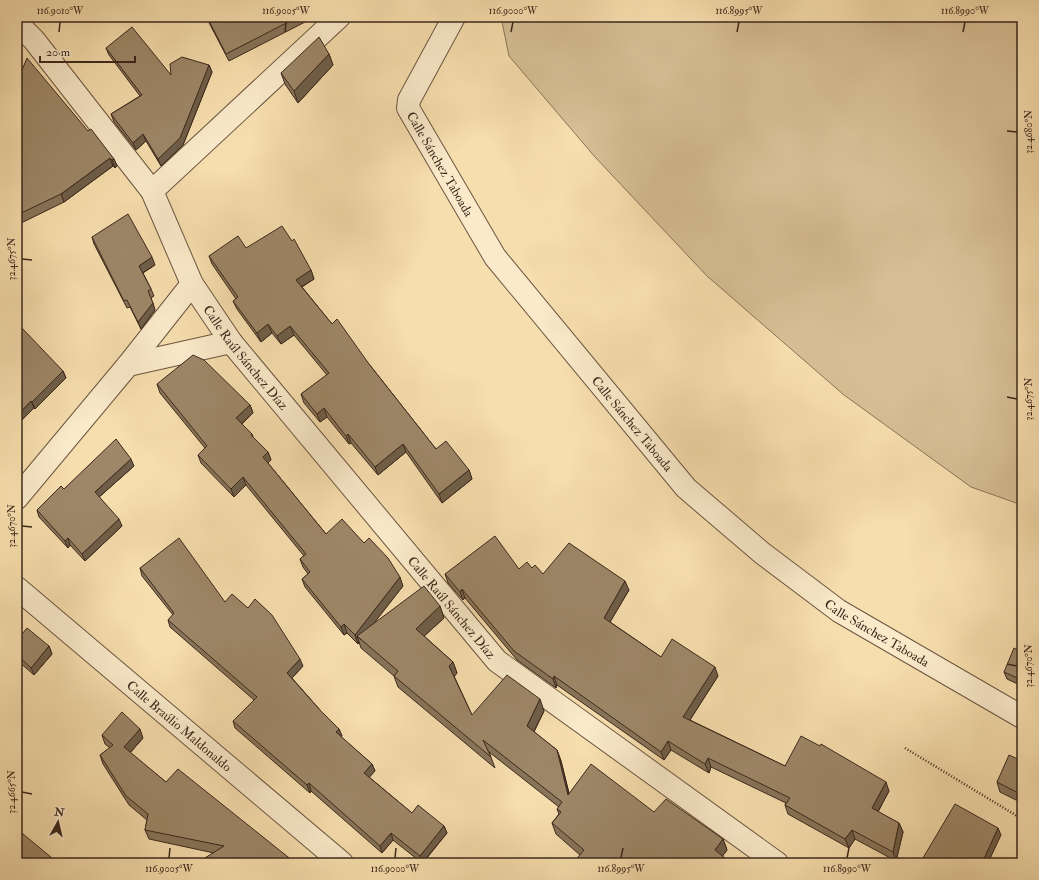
<svg xmlns="http://www.w3.org/2000/svg" width="1039" height="880" viewBox="0 0 1039 880" font-family="'IM FELL Double Pica',serif">
	<style>
		.green { fill: #d7bf95; stroke: #8a7458 }
		.lines { fill: none; stroke-linecap: round; stroke-linejoin: round }
		.minor-casing { stroke: #6b5640; stroke-width: 24 }
		.path { stroke: #3c281c; stroke-width: 2.5; stroke-dasharray: 1 2; stroke-linecap: butt }
		.minor { stroke: #faeaca; stroke-width: 22 }
		.wall { fill: #877459; stroke: #3c281c }
		.shaded-wall { fill: #6e5e49; stroke: #3c281c }
		.building { fill: #9d8768; stroke: #3c281c }
		.ticks { fill: none; stroke: #3c281c; stroke-width: 1.5 }
		.labels { text-anchor: middle; stroke-width: 3; stroke-linejoin: round; paint-order: stroke }
		.street-label { font-size: 13px; fill: #3c281c; stroke: #faeaca }
		.neatline { fill: none; stroke: #3c281c; stroke-width: 1.5 }
		.ticks-label { font-size: 10px; text-anchor: middle; fill: #3c281c }
	</style>
	<rect width="100%" height="100%" fill="#f7deae"/>
	<filter id="stains"><feTurbulence type="fractalNoise" baseFrequency=".005" numOctaves="4"/><feColorMatrix values="0 0 0 0 .2 0 0 0 0 .09 0 0 0 0 .02 0 0 0 .5 -.17"/></filter>
	<radialGradient id="worn" r=".72"><stop offset=".6" stop-color="#630" stop-opacity="0"/><stop offset="1" stop-color="#630" stop-opacity=".3"/></radialGradient>
	<!-- green -->
	<polygon class="green" points="501,17 1022,17 1022,505 971,487 844,395 707,276 595,157 509,56"/>
	<g class="lines">
		<defs>
			<g id="minor">
				<path id="s1" d="M454,17l-45,83 -1,8 87,149 191,231 76,65 77,58 183,106"/>
				<path id="s2" d="M17,23l17,17 118,151 40,93 39,58 266,319 280,202"/>
				<polyline points="152,191 339,17"/>
				<polyline points="128,365 231,342"/>
				<polyline points="17,498 128,365 192,284"/>
				<path id="s3" d="M17,588l325,275"/>
			</g>
		</defs>
		<!-- minor casing -->
		<use href="#minor" class="minor-casing"/>
		<!-- path -->
		<polyline class="path" points="905,748 1022,819"/>
		<!-- minor -->
		<use href="#minor" class="minor"/>
	</g>
	<!-- wall -->
	<g class="wall">
		<polygon points="206,17 305,17 307,21 229,61"/>
		<polygon points="106,48 171,75 209,65 212,72 183,145 161,166 146,141 136,150 114,122 111,114 140,96 109,55"/>
		<polygon points="329,54 333,65 298,103 285,84 281,73"/>
		<polygon points="17,82 88,131 114,159 117,166 115,168 113,166 64,202 17,225"/>
		<polygon points="92,237 155,265 143,273 151,289 154,296 151,298 155,310 141,329 130,307 127,308 94,244"/>
		<polygon points="246,248 311,270 314,279 302,287 332,324 369,364 436,449 469,470 472,479 442,503 406,452 378,475 351,443 349,444 327,417 320,422 304,403 301,394 327,375 294,335 281,344 272,333 261,342 237,309 233,301 236,299 212,264 209,256"/>
		<polygon points="17,329 63,371 66,378 35,409 34,408 17,425"/>
		<polygon points="157,384 250,405 253,413 242,424 252,434 254,439 268,452 271,460 268,463 326,534 364,543 403,586 372,625 440,606 444,618 424,636 453,662 457,673 454,676 472,715 544,711 534,732 557,750 561,761 569,793 654,812 723,839 727,850 722,856 580,855 556,834 552,823 559,814 557,809 559,807 489,752 495,768 398,687 394,676 361,648 359,642 358,644 347,633 344,635 305,587 302,579 308,574 303,567 300,559 304,556 246,485 234,497 201,463 198,455 205,448 160,393"/>
		<polygon points="134,466 99,497 122,526 85,561 70,545 68,548 39,517 37,510 64,489"/>
		<polygon points="140,568 225,602 303,666 292,678 320,710 339,729 342,736 341,737 372,764 375,771 369,777 412,813 444,826 447,833 423,863 422,863 393,840 382,853 311,791 310,793 235,728 233,721 254,700 170,627 168,620 173,615 142,576"/>
		<polygon points="532,568 543,574 629,590 610,622 661,657 718,676 690,720 785,766 889,791 878,812 899,823 903,832 896,861 855,839 849,848 788,814 785,805 786,803 711,767 709,773 671,750 664,760 557,685 556,688 517,660 465,598 463,600 448,583 445,574"/>
		<polygon points="17,640 49,646 52,654 34,675 17,660"/>
		<polygon points="1022,652 1022,686 1007,679 1004,672"/>
		<polygon points="102,735 143,738 130,753 166,782 293,861 294,863 197,863 214,853 149,839 145,830 147,820 129,805 103,764 100,755 110,748 105,744"/>
		<polygon points="1022,761 1022,803 1000,792 997,782"/>
	</g>
	<!-- shaded-wall -->
	<g class="shaded-wall">
		<polygon points="329,54 333,65 298,103 294,91"/>
		<polygon points="209,65 212,72 183,145 161,166 158,159"/>
		<polygon points="143,134 146,141 136,150 133,143"/>
		<polygon points="110,158 113,166 64,202 61,194"/>
		<polygon points="114,159 117,166 115,168 112,160"/>
		<polygon points="152,257 155,265 142,273 139,266"/>
		<polygon points="311,270 314,279 299,288 296,280"/>
		<polygon points="153,303 155,310 141,329 138,322"/>
		<polygon points="268,324 272,333 261,342 257,333"/>
		<polygon points="290,326 294,335 281,344 277,336"/>
		<polygon points="63,371 66,378 35,409 32,402"/>
		<polygon points="31,401 34,408 17,425 17,416"/>
		<polygon points="250,405 253,413 239,426 236,418"/>
		<polygon points="324,408 327,417 320,422 317,414"/>
		<polygon points="348,434 351,443 349,444 346,436"/>
		<polygon points="403,444 406,452 378,475 375,467"/>
		<polygon points="268,452 271,460 266,465 263,457"/>
		<polygon points="131,459 134,466 97,499 95,492"/>
		<polygon points="469,470 472,479 442,503 439,494"/>
		<polygon points="243,477 246,485 234,497 231,489"/>
		<polygon points="119,519 122,526 85,561 82,554"/>
		<polygon points="68,538 70,545 68,548 65,541"/>
		<polygon points="400,577 403,586 361,640 357,636 359,642 358,644 355,635"/>
		<polygon points="625,581 629,590 607,627 604,618"/>
		<polygon points="462,589 465,598 463,600 460,592"/>
		<polygon points="440,606 444,618 420,640 416,629"/>
		<polygon points="344,624 347,633 344,635 341,627"/>
		<polygon points="49,646 52,654 34,675 31,668"/>
		<polygon points="300,659 303,666 290,680 287,673"/>
		<polygon points="453,662 457,673 454,677 449,666"/>
		<polygon points="715,667 718,676 686,726 683,717"/>
		<polygon points="554,676 557,685 556,688 553,679"/>
		<polygon points="540,699 544,711 531,737 527,726"/>
		<polygon points="140,729 143,738 127,756 124,747"/>
		<polygon points="339,729 342,736 339,740 336,732"/>
		<polygon points="668,741 671,750 664,760 661,752"/>
		<polygon points="557,750 561,761 572,806 568,795"/>
		<polygon points="708,758 711,767 709,773 705,764"/>
		<polygon points="372,764 375,771 367,780 364,773"/>
		<polygon points="886,782 889,791 875,817 872,808"/>
		<polygon points="309,783 311,791 310,793 307,785"/>
		<polygon points="899,823 903,832 896,861 893,852"/>
		<polygon points="444,826 447,833 422,863 420,856"/>
		<polygon points="998,828 1001,835 988,863 982,863"/>
		<polygon points="852,830 855,839 849,848 845,839"/>
		<polygon points="391,833 393,840 382,853 380,846"/>
		<polygon points="723,839 727,850 719,861 715,850"/>
	</g>
	<!-- building -->
	<g class="building">
		<polygon points="207,17 298,17 226,54"/>
		<polygon points="132,27 171,75 170,64 182,57 209,65 180,138 158,159 143,134 133,143 111,114 142,95 106,48"/>
		<polygon points="319,37 329,54 294,91 281,73"/>
		<polygon points="27,58 88,131 91,129 114,159 112,160 110,158 61,194 17,215 17,82"/>
		<polygon points="128,214 152,257 139,266 151,289 148,291 153,303 138,322 127,300 124,301 92,237"/>
		<polygon points="282,226 292,241 294,239 311,270 296,280 332,324 337,319 369,364 436,449 446,441 469,470 439,494 403,444 375,467 348,434 346,436 324,408 317,414 301,394 329,373 290,326 277,336 268,324 257,333 233,301 238,297 209,256 238,236 246,248"/>
		<polygon points="20,326 63,371 32,402 31,401 17,416 17,329"/>
		<polygon points="193,355 204,360 250,405 236,418 252,434 251,435 268,452 263,457 326,534 342,519 364,543 369,538 388,558 400,577 355,635 344,624 341,627 302,579 310,572 300,559 306,554 243,477 231,489 198,455 207,446 157,384"/>
		<polygon points="116,439 131,459 95,492 119,519 82,554 68,538 65,541 37,510 61,486 64,489"/>
		<polygon points="495,536 519,569 527,562 532,568 535,565 543,574 569,543 625,581 604,618 661,657 672,639 715,667 683,717 785,766 801,736 820,746 821,744 886,782 872,808 899,823 893,852 852,830 845,839 785,805 790,798 708,758 705,764 668,741 661,752 554,676 553,679 514,651 462,589 460,592 445,574"/>
		<polygon points="179,538 225,602 232,594 248,608 255,599 272,615 300,659 287,673 320,710 339,729 336,732 372,764 364,773 412,813 418,805 444,826 420,856 391,833 380,846 309,783 307,785 233,721 257,697 168,620 174,613 140,568"/>
		<polygon points="424,586 440,606 416,629 453,662 449,666 472,715 507,675 540,699 527,726 557,750 568,795 591,764 654,812 666,799 723,839 715,850 731,863 573,863 584,850 552,823 561,812 557,809 562,802 483,740 491,757 394,676 398,671 357,636"/>
		<polygon points="27,628 49,646 31,668 17,655 17,640"/>
		<polygon points="1014,648 1022,652 1022,680 1004,672"/>
		<polygon points="122,712 140,729 124,747 166,782 178,769 293,861 292,860 289,863 197,863 224,846 145,830 148,814 126,796 100,755 113,745 102,735"/>
		<polygon points="1009,755 1022,761 1022,795 997,782"/>
		<polygon points="955,804 998,828 982,863 920,863"/>
		<polygon points="17,829 58,863 17,863"/>
		<polygon points="498,860 502,863 496,863"/>
	</g>
	<!-- ticks -->
	<path class="ticks" d="M59,32l1,-10M285,32l1,-10M511,32l2,-10M737,32l2,-10M963,32l2,-10M1007,131l10,1M22,259l10,1M1007,397l10,2M22,526l10,1M1007,664l10,2M22,792l10,2M169,858l1,-10M395,858l1,-10M621,858l2,-10M847,858l2,-10"/>
	<g class="labels">
		<!-- street labels -->
		<g class="street-label">
			<text dy="5" stroke="none"><textPath href="#s1" startOffset="167">Calle Sánchez Taboada</textPath></text>
			<text dy="5" stroke="none"><textPath href="#s2" startOffset="408">Calle Raúl Sánchez Díaz</textPath></text>
			<text dy="5" stroke="none"><textPath href="#s1" startOffset="491">Calle Sánchez Taboada</textPath></text>
			<text dy="5" stroke="none"><textPath href="#s2" startOffset="732">Calle Raúl Sánchez Díaz</textPath></text>
			<text dy="5" stroke="none"><textPath href="#s1" startOffset="815">Calle Sánchez Taboada</textPath></text>
			<text dy="5" stroke="none"><textPath href="#s3" startOffset="213">Calle Braúlio Maldonaldo</textPath></text>
		</g>
	</g>
	<!-- margin -->
	<rect width="1039" height="880" fill="none" stroke="#f7deae" stroke-width="44"/>
	<!-- north arrow -->
	<g transform="translate(58 822) rotate(8)" stroke="#faeaca" stroke-width="3" paint-order="stroke">
	<path d="M0-3L7 15L0 10L-7 15Z" fill="#3c281c"/>
	<text y="-6" font-size="11" font-weight="bold" text-anchor="middle" fill="#3c281c">N</text>
	</g>
	<!-- scale -->
	<path d="M40 56v6h95v-6" fill="none" stroke="#3c281c" stroke-width="2"/>
	<text x="46" y="56" font-size="12" fill="#3c281c" stroke="#faeaca" stroke-width="3" paint-order="stroke">20 m</text>
	<rect x="22" y="22" width="995" height="836" class="neatline"/>
	<g class="ticks-label">
		<text x="60" y="14">116.9010°W</text>
		<text x="286" y="14">116.9005°W</text>
		<text x="513" y="14">116.9000°W</text>
		<text x="739" y="14">116.8995°W</text>
		<text x="965" y="14">116.8990°W</text>
		<text transform="translate(1028 132) rotate(-90)" y="4">32.4680°N</text>
		<text transform="translate(11 259) rotate(-90)" y="4">32.4675°N</text>
		<text transform="translate(1028 399) rotate(-90)" y="4">32.4675°N</text>
		<text transform="translate(11 526) rotate(-90)" y="4">32.4670°N</text>
		<text transform="translate(1028 666) rotate(-90)" y="4">32.4670°N</text>
		<text transform="translate(11 792) rotate(-90)" y="4">32.4665°N</text>
		<text x="169" y="872">116.9005°W</text>
		<text x="395" y="872">116.9000°W</text>
		<text x="621" y="872">116.8995°W</text>
		<text x="847" y="872">116.8990°W</text>
	</g>
	<rect width="100%" height="100%" filter="url(#stains)"/>
	<rect width="100%" height="100%" fill="url(#worn)"/>
</svg>
